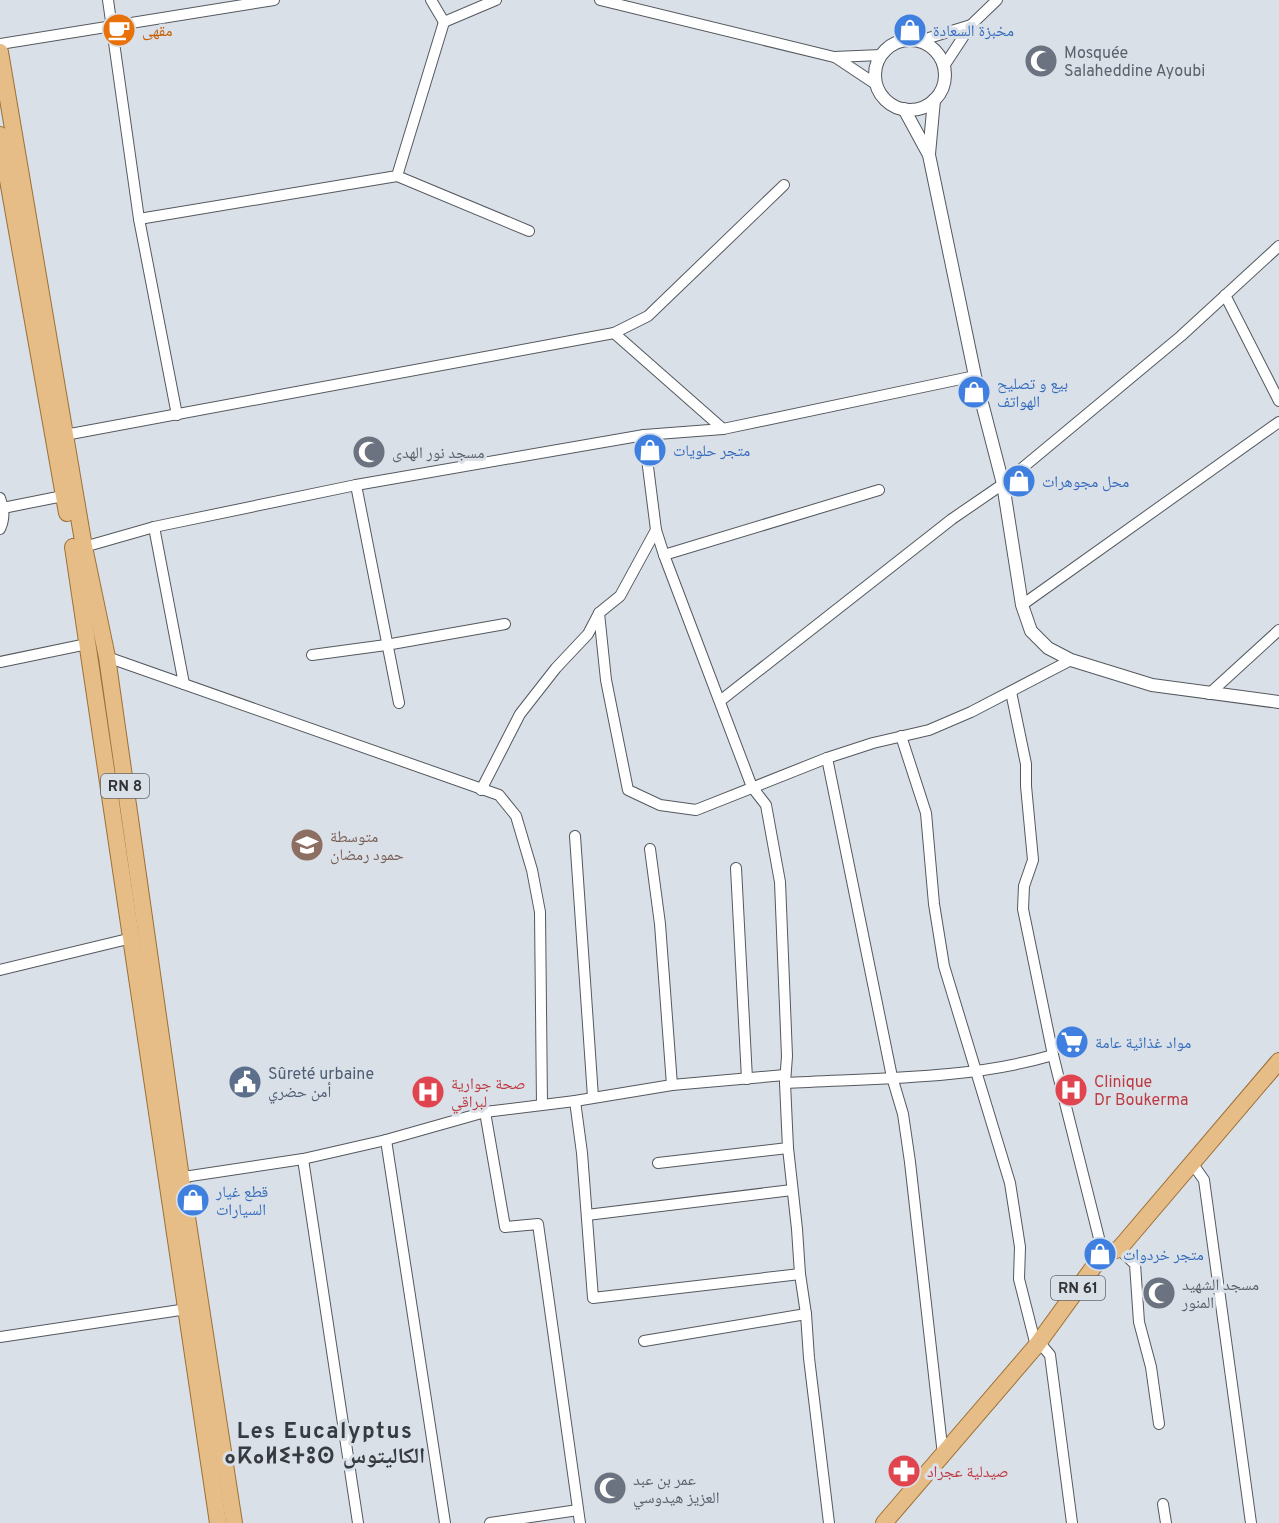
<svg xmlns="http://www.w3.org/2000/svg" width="1279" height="1523" viewBox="0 0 1279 1523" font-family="Overpass,'Noto Naskh Arabic','Noto Sans Tifinagh',sans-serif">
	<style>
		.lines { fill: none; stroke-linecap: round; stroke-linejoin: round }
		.minor-casing { stroke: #54595f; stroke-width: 12 }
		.tertiary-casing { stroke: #54595f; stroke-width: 14 }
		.primary-casing { stroke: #9c7036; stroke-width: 18 }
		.minor { stroke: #fff; stroke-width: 10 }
		.tertiary { stroke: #fff; stroke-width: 12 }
		.primary { stroke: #e6bd86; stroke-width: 16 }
		.labels { text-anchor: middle; stroke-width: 6; stroke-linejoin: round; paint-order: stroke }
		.shield { fill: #dae0e7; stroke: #64676b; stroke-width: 1.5 }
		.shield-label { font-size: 15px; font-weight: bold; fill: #313336 }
		.food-label { font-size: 16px; fill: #c56008; stroke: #dae0e7; text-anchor: start }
		.shop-label { font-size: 16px; fill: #366cbe; stroke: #dae0e7; text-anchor: start }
		.worship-label { font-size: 16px; fill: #5b616d; stroke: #dae0e7; text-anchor: start }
		.education-label { font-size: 16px; fill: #785e54; stroke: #dae0e7; text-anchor: start }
		.service-label { font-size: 16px; fill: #4e5e75; stroke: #dae0e7; text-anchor: start }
		.health-label { font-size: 16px; fill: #be3a42; stroke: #dae0e7; text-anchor: start }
		.district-label { font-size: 22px; font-weight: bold; letter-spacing: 1.5px; fill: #363b41; stroke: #dae0e7 }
	</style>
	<rect width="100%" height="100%" fill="#dae0e7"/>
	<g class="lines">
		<defs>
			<g id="minor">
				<polyline points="108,0 139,219 177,415"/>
				<polyline points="431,0 444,22 496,0"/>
				<polyline points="600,0 834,57 881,55"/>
				<polyline points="919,41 971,25"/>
				<polyline points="0,44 274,0"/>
				<polyline points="835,57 877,85"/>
				<polyline points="944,66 971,25 997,0"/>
				<polyline points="397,176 529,231"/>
				<polyline points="139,219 397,176 444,22"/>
				<polyline points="1225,295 1279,401"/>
				<polyline points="614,333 723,429"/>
				<polyline points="65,435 614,333 648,316 784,185"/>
				<polyline points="644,435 656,530 664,555 752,787 766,805 780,882 787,1056 785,1083 788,1148 797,1229 800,1274 806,1314 809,1358 829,1523"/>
				<polyline points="356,485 399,703"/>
				<path d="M0,498c4,11 5,20 0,31"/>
				<polyline points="3,508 63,496"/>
				<polyline points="154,527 184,684"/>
				<polyline points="79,546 84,547 154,527 356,485 644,435 723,429 975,376"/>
				<polyline points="664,555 879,490"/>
				<polyline points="1022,605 1279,422"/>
				<polyline points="599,613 606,680 628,790 660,805 696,810 827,758 873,743 929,730 971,712 1071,660"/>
				<polyline points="312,655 386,645 505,624"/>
				<polyline points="107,657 499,795 516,816 532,870 540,912 542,1104"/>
				<polyline points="0,662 87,644"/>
				<polyline points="1011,692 1026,764 1026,786 1033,860 1024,886 1023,909 1053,1055 1103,1254"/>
				<polyline points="1209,694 1279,630"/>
				<polyline points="720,701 952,519 1003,484 1181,336 1279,246"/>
				<polyline points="901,736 926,813 934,904 944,966 1010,1183 1020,1247 1019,1279 1036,1346"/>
				<polyline points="827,758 892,1077 903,1114 910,1162 943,1455"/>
				<polyline points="481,790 520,714 556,668 588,634 599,613 620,596 656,530"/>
				<polyline points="575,836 593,1097"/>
				<polyline points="650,849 660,924 672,1085"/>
				<polyline points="736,868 747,1079"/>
				<polyline points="0,970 132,938"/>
				<path d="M785,1083c87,-5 184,-3 268,-28"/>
				<polyline points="575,1101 582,1153 593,1298 800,1274"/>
				<polyline points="485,1112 505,1227 538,1224 580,1523"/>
				<polyline points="386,1140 445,1523"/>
				<polyline points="303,1159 358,1523"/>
				<polyline points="658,1163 788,1148"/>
				<polyline points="1192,1163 1204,1180 1251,1523"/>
				<polyline points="177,1178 303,1159 386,1140 485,1112 575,1101 672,1085 785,1075"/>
				<polyline points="587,1215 792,1190"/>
				<polyline points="1119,1249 1135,1264 1139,1322 1151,1367 1159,1424"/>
				<polyline points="0,1337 187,1309"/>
				<polyline points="644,1341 806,1314"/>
				<polyline points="1039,1342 1050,1355 1072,1523"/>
				<polyline points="1163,1504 1166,1523"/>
				<polyline points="490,1523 578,1510"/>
			</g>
			<g id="tertiary">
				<circle cx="910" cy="75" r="35"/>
				<polyline points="904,109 929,155 975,376 1003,484 1022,605 1031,631 1048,648 1071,660 1152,685 1279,702"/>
				<polyline points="929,154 934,100"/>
			</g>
			<g id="primary">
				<polyline points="0,52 84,547 107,657 181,1178 234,1523"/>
				<polyline points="0,135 67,513"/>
				<polyline points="73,547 218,1523"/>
				<polyline points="884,1523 1036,1346 1103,1254 1119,1249 1279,1061"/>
			</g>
		</defs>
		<!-- minor casing -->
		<use href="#minor" class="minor-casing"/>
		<!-- tertiary casing -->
		<use href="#tertiary" class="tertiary-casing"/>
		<!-- primary casing -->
		<use href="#primary" class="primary-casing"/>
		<!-- minor -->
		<use href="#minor" class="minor"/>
		<!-- tertiary -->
		<use href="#tertiary" class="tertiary"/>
		<!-- primary -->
		<use href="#primary" class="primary"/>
	</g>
	<!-- icons -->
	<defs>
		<symbol id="cafe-disc" viewBox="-11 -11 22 22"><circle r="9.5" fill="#e8710a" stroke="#dae0e7"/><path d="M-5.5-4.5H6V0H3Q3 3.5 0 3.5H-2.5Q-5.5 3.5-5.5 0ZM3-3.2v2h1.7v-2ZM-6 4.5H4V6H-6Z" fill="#fff"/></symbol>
		<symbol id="shop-disc" viewBox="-11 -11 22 22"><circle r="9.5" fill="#3f7fe0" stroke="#dae0e7"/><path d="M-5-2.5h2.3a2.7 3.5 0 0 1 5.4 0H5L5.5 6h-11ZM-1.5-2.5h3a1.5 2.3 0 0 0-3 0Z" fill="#fff"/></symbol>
		<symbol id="mosque-disc" viewBox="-11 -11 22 22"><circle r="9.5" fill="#6b7280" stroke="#dae0e7"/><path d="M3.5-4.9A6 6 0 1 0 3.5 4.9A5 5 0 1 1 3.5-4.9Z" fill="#fff"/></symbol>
		<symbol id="school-disc" viewBox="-11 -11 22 22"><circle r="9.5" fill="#8d6e63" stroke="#dae0e7"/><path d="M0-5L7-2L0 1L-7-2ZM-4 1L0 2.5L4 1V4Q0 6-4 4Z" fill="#fff"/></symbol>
		<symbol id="supermarket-disc" viewBox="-11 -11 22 22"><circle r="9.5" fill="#3f7fe0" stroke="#dae0e7"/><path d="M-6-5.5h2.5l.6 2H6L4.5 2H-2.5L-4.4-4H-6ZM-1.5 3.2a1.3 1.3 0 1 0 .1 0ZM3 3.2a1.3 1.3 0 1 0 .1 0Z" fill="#fff"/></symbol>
		<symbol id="civic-disc" viewBox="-11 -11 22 22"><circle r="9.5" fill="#5c6f8a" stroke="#dae0e7"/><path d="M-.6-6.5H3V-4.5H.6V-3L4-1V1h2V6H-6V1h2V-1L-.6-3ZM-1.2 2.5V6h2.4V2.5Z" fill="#fff"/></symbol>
		<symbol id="hospital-disc" viewBox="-11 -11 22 22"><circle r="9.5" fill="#e0444e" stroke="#dae0e7"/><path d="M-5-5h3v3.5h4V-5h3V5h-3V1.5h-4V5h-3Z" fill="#fff"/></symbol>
		<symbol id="pharmacy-disc" viewBox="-11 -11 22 22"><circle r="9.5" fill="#e0444e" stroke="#dae0e7"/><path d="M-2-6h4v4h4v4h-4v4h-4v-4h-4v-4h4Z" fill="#fff"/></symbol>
	</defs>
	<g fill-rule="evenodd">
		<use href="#cafe-disc" x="100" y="11" width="38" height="38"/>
		<use href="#shop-disc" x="891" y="11" width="38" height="38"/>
		<use href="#mosque-disc" x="1022" y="42" width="38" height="38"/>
		<use href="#shop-disc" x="955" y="373" width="38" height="38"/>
		<use href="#shop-disc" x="631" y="431" width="38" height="38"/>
		<use href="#mosque-disc" x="350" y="433" width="38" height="38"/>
		<use href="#shop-disc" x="1000" y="462" width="38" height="38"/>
		<use href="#school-disc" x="288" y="826" width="38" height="38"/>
		<use href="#supermarket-disc" x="1053" y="1023" width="38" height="38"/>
		<use href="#civic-disc" x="226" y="1063" width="38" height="38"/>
		<use href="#hospital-disc" x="1052" y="1071" width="38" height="38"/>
		<use href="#hospital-disc" x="409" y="1073" width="38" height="38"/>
		<use href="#shop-disc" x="174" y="1181" width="38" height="38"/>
		<use href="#shop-disc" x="1081" y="1235" width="38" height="38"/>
		<use href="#mosque-disc" x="1140" y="1274" width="38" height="38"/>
		<use href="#pharmacy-disc" x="885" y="1452" width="38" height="38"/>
		<use href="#mosque-disc" x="591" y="1469" width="38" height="38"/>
	</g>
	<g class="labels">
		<!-- shield labels -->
		<g class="shield">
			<rect x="101" y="774" width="48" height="24" rx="4.5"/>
			<rect x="1051" y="1276" width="54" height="24" rx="4.5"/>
		</g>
		<g class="shield-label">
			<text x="125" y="791">RN 8</text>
			<text x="1078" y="1293">RN 61</text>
		</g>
		<!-- food labels -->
		<g class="food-label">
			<text x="142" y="36">مقهى</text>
		</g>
		<!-- shop labels -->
		<g class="shop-label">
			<text x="933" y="36">مخبزة السعادة</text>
			<text x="997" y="389">بيع و تصليح<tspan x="997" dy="18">الهواتف</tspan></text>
			<text x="673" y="456">متجر حلويات</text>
			<text x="1042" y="487">محل مجوهرات</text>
			<text x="1095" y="1048">مواد غذائية عامة</text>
			<text x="216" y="1197">قطع غيار<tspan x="216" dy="18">السيارات</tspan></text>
			<text x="1123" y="1260">متجر خردوات</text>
		</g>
		<!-- worship labels -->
		<g class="worship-label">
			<text x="1064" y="58">Mosquée<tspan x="1064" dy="18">Salaheddine Ayoubi</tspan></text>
			<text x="392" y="458">مسجد نور الهدى</text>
			<text x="1182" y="1290">مسجد الشهيد<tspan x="1182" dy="18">المنور</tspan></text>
			<text x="633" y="1485">عمر بن عبد<tspan x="633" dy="18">العزيز هيدوسي</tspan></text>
		</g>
		<!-- education labels -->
		<g class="education-label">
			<text x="330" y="842">متوسطة<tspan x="330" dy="18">حمود رمضان</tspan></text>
		</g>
		<!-- service labels -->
		<g class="service-label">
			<text x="268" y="1079">Sûreté urbaine<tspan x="268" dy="18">أمن حضري</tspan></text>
		</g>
		<!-- health labels -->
		<g class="health-label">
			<text x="1094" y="1087">Clinique<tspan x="1094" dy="18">Dr Boukerma</tspan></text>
			<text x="451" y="1089">صحة جوارية<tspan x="451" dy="18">لبراقي</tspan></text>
			<text x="927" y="1477">صيدلية عجراد</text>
		</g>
		<!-- district labels -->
		<g class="district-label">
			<text x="325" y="1438">Les Eucalyptus<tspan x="325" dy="25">ⴰⴽⴰⵍⵉⵜⵓⵙ الكاليتوس</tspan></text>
		</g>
	</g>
</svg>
